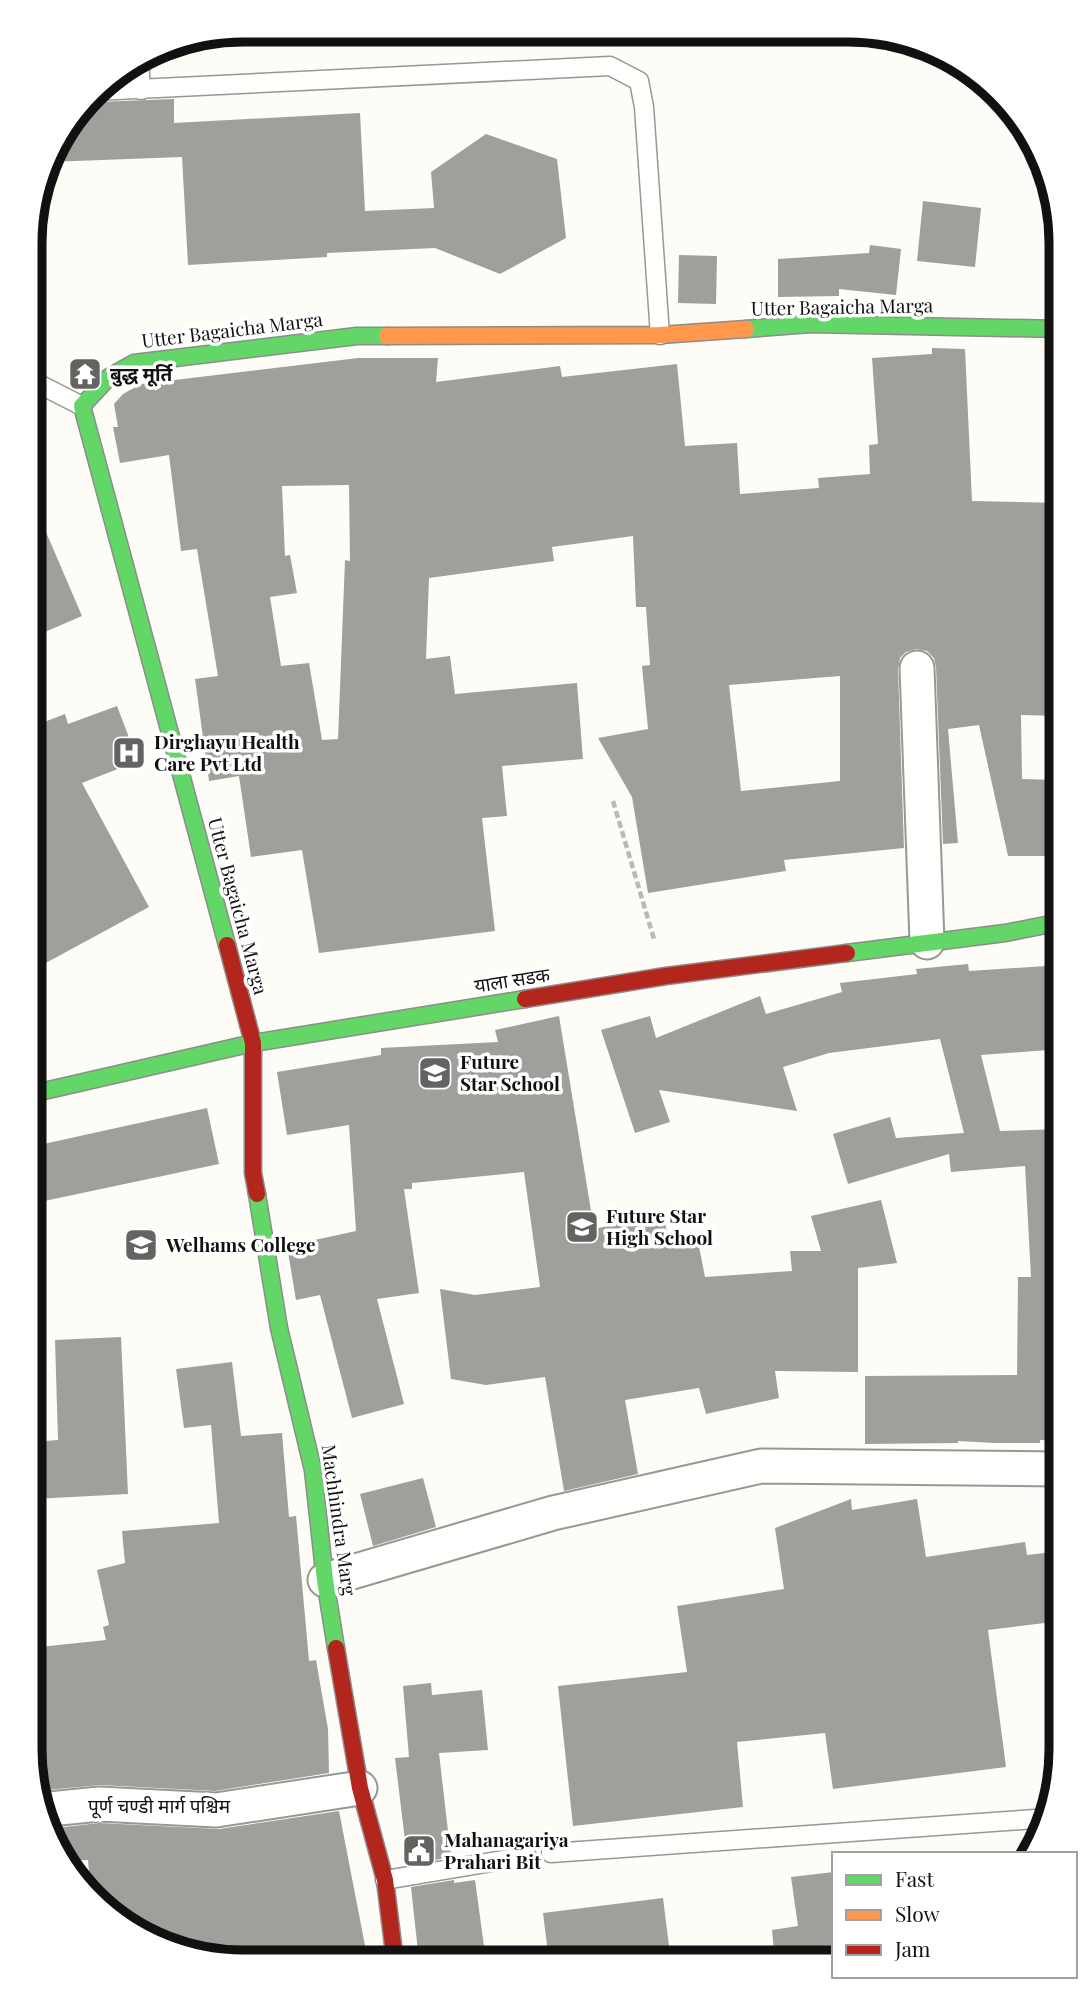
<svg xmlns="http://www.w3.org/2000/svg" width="1091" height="1992" viewBox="0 0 1091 1992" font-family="'Playfair Display','Noto Sans Devanagari',serif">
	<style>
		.building { fill: #a19f9c; fill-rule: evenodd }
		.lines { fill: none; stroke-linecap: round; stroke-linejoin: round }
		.lane-casing { stroke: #979795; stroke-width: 21 }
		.street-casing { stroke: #979795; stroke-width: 37 }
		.fast-casing { stroke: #8e8d8b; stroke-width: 19 }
		.slow-casing { stroke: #8e8d8b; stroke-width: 19 }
		.jam-casing { stroke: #8e8d8b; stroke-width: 19 }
		.path { stroke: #b9b9b8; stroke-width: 4.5; stroke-dasharray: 7 3.5; stroke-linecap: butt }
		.lane { stroke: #fffffe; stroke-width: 18 }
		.street { stroke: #fffffe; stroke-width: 33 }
		.fast { stroke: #63d668; stroke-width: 16 }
		.slow { stroke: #ff974d; stroke-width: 16 }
		.jam { stroke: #b3261e; stroke-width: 16 }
		.labels { text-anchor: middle; stroke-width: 7; stroke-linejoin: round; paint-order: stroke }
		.street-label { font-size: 19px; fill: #111; stroke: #fff }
		.poi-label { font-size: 19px; font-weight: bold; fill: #111; stroke: #fff; text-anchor: start }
		.rim { fill: none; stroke: #111; stroke-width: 9 }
	</style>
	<rect width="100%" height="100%" fill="#fdfcf7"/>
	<!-- building -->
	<g class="building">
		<polygon points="174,99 174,123 360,113 365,211 434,208 431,172 486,134 557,159 566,238 500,274 435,248 327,253 327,257 188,265 182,157 48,162 52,149 89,100 97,102"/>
		<polygon points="923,201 981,208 975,267 917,261"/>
		<polygon points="870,245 901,249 896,295 839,289 839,296 778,297 778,259 869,253"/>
		<polygon points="679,255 717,256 716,304 678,303"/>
		<path d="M932,348l33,1 7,152 89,2v213l-40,-1 1,64 34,1 -4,76h-44l-29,-131 -31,4 10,114 -15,1 -7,-177 -2,-9 -7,-7 -11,-2 -10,3 -6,6 -2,11 6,179 -120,12 2,11 -138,22 -16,-96 -34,-59 50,-9 -6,-63 8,-1 -4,-58h-10l-3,-71 -81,11 2,14 -125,17 -3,81 24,-3 5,38 122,-11 6,76 -81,7 5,50 -25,2 13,113 -176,22 -17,-103 -51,7 -12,-81 -30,5 -14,-102 23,-3 -21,-127 -16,2 -12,-96 -49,8 -7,-36h5l-4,-23 9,-10 18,-10 217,-26h80l-2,24 124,-16 2,11 115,-13 8,82 52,-3 3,51 79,-6 -1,-10 52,-4 -1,-29 9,-1 -6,-86 60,-4zM349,485l1,76 -5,-1 -7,179 -16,1 -13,-77 -28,3 -11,-69 27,-4 -7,-38 -5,1 -3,-70zM840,676v105l-99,10 -12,-106z"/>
		<polygon points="31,497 82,616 31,638"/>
		<polygon points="117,706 138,761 82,783 149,907 31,971 31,727 65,714 68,724"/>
		<polygon points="968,964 969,971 1061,965 1061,1049 981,1055 1000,1131 1061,1129 1061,1441 1040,1440 1040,1443 995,1443 958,1441 958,1443 865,1444 865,1376 1017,1375 1018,1277 1031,1277 1025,1166 951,1172 949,1154 848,1184 833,1134 890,1117 896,1138 964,1133 940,1039 829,1053 783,1067 797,1111 659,1090 670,1122 635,1133 601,1030 650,1016 656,1038 760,996 766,1014 842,992 840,983 917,974 916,969"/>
		<polygon points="559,1016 594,1229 663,1214 669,1242 697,1236 705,1277 792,1271 790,1251 821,1251 811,1216 881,1200 897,1263 858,1268 858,1372 775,1371 779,1398 706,1414 699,1388 625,1400 638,1474 564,1491 545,1377 486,1385 451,1379 440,1289 475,1295 540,1287 524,1172 412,1183 412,1189 404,1189 419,1293 377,1299 404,1404 352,1418 320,1295 296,1300 287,1246 356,1231 349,1125 287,1135 277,1072 381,1055 381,1048 498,1042 495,1030"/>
		<polygon points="207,1108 219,1164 35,1203 30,1180 30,1147"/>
		<polygon points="121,1337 128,1494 34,1499 32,1442 58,1440 55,1340"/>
		<polygon points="232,1362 241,1436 282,1433 289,1517 296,1516 309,1661 316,1660 328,1729 329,1773 215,1791 100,1785 37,1791 30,1749 30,1648 106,1640 103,1627 109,1625 97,1570 125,1563 122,1531 219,1523 211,1425 184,1428 176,1369"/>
		<polygon points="423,1478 436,1527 373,1546 360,1494"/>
		<polygon points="851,1499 852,1510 917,1499 926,1557 1025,1542 1027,1555 1061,1551 1061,1621 988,1630 1006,1767 833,1789 825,1733 737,1742 743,1807 573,1826 558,1686 687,1672 677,1606 784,1589 775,1528"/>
		<polygon points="431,1683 432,1695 482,1690 488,1750 439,1753 451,1857 408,1865 395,1758 409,1757 403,1686"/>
		<polygon points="339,1811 368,1961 215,1960 113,1918 91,1895 88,1860 62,1861 47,1829 99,1823 219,1829"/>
		<polygon points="834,1872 834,1962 775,1962 772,1930 798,1926 791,1877"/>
		<polygon points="454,1880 454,1883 475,1880 486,1961 419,1961 411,1887"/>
		<polygon points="663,1898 671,1962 549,1961 543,1913"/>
	</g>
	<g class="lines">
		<defs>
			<g id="lane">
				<polyline points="139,60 141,90"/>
				<polyline points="96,91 610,66 639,81 644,107 660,335"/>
				<polyline points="31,380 82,406"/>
				<polyline points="551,1853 1050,1818"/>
				<polyline points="385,1880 527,1856"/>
			</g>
			<g id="street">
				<polyline points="917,668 927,942"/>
				<polyline points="325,1580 553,1513 761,1466 1061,1469"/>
				<polyline points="40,1810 99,1804 216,1810 360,1788"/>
			</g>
			<g id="fast">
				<polyline points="746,329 811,324 1061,329"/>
				<polyline points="227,945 82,406 109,377 134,363 357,336 387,336"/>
				<polyline points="847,953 1005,933 1061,922"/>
				<polyline points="31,1094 253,1043 525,999"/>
				<polyline points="257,1194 279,1328 313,1470 325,1580 336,1648"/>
			</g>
			<polyline id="slow" points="387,336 660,335 746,329"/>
			<g id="jam">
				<polyline points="227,945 253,1043 253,1173 257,1194"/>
				<polyline points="525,999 666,976 847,953"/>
				<polyline points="336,1648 360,1788 385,1880 395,1961"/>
			</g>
		</defs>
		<!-- lane casing -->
		<use href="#lane" class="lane-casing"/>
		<!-- street casing -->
		<use href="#street" class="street-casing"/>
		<!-- fast casing -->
		<use href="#fast" class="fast-casing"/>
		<!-- slow casing -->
		<use href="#slow" class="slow-casing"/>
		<!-- jam casing -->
		<use href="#jam" class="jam-casing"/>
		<!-- path -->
		<polyline class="path" points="613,801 654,939"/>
		<!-- lane -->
		<use href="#lane" class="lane"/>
		<!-- street -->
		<use href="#street" class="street"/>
		<!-- fast -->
		<use href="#fast" class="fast"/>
		<!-- slow -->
		<use href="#slow" class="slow"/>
		<!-- jam -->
		<use href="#jam" class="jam"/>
	</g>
	<!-- icons -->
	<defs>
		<symbol id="temple-square" viewBox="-11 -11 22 22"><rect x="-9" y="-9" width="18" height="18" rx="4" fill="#646362" stroke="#fff"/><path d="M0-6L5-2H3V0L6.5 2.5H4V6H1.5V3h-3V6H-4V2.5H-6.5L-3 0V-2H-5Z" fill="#fff"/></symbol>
		<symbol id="hospital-square" viewBox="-11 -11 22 22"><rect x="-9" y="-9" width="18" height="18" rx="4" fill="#646362" stroke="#fff"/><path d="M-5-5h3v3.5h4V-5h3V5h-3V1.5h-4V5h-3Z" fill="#fff"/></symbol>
		<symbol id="school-square" viewBox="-11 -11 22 22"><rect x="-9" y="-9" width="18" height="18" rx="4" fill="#646362" stroke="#fff"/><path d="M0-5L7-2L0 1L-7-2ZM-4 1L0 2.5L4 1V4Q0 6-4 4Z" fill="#fff"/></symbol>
		<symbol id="university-square" viewBox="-11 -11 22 22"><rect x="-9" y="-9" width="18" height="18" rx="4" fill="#646362" stroke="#fff"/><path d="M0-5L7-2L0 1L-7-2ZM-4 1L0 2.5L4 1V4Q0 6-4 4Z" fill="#fff"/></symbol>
		<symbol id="civic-square" viewBox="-11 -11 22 22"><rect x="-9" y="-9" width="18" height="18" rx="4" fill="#646362" stroke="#fff"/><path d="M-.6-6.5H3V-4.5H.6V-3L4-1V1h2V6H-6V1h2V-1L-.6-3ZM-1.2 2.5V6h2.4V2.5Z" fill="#fff"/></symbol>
	</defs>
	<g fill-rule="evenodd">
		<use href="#temple-square" x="66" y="355" width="38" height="38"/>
		<use href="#hospital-square" x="110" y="734" width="38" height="38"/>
		<use href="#school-square" x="416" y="1054" width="38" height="38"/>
		<use href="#school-square" x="563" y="1208" width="38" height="38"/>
		<use href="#university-square" x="122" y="1226" width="38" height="38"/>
		<use href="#civic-square" x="400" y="1832" width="38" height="38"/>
	</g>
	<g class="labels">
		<!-- street labels -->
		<g class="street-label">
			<text transform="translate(842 307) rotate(-1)" y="7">Utter Bagaicha Marga</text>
			<text transform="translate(232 330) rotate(-7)" y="7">Utter Bagaicha Marga</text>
			<text transform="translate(238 906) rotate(75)" y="7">Utter Bagaicha Marga</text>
			<text transform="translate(512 980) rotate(-9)" y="7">याला सडक</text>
			<text transform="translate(339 1520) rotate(82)" y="7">Machhindra Marg</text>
			<text x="159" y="1813">पूर्ण चण्डी मार्ग पश्चिम</text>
		</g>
		<!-- poi labels -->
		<g class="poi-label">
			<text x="110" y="381">बुद्ध मूर्ति</text>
			<text x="154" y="749">Dirghayu Health<tspan x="154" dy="22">Care Pvt Ltd</tspan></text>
			<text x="460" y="1069">Future<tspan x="460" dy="22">Star School</tspan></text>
			<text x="606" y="1223">Future Star<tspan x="606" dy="22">High School</tspan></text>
			<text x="166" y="1252">Welhams College</text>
			<text x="444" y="1847">Mahanagariya<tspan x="444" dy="22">Prahari Bit</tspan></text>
		</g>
	</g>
	<!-- crop -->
	<path d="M0 0H1091V1992H0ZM243 42H848A201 201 0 0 1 1049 243V1749A201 201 0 0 1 848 1950H243A201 201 0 0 1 42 1749V243A201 201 0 0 1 243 42Z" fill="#fff" fill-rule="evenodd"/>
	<path class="rim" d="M243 42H848A201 201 0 0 1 1049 243V1749A201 201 0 0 1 848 1950H243A201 201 0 0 1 42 1749V243A201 201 0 0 1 243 42Z"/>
	<!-- legend -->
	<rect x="832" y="1852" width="245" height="126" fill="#ffffff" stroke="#a0a0a0" stroke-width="2"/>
	<rect x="846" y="1875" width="35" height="10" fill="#63d668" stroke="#a0a0a0" stroke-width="2"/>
	<text x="895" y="1887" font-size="21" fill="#111111">Fast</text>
	<rect x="846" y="1910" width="35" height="10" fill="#ff974d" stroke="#a0a0a0" stroke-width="2"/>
	<text x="895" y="1922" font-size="21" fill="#111111">Slow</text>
	<rect x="846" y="1945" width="35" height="10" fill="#b3261e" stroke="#a0a0a0" stroke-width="2"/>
	<text x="895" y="1957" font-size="21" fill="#111111">Jam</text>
</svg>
